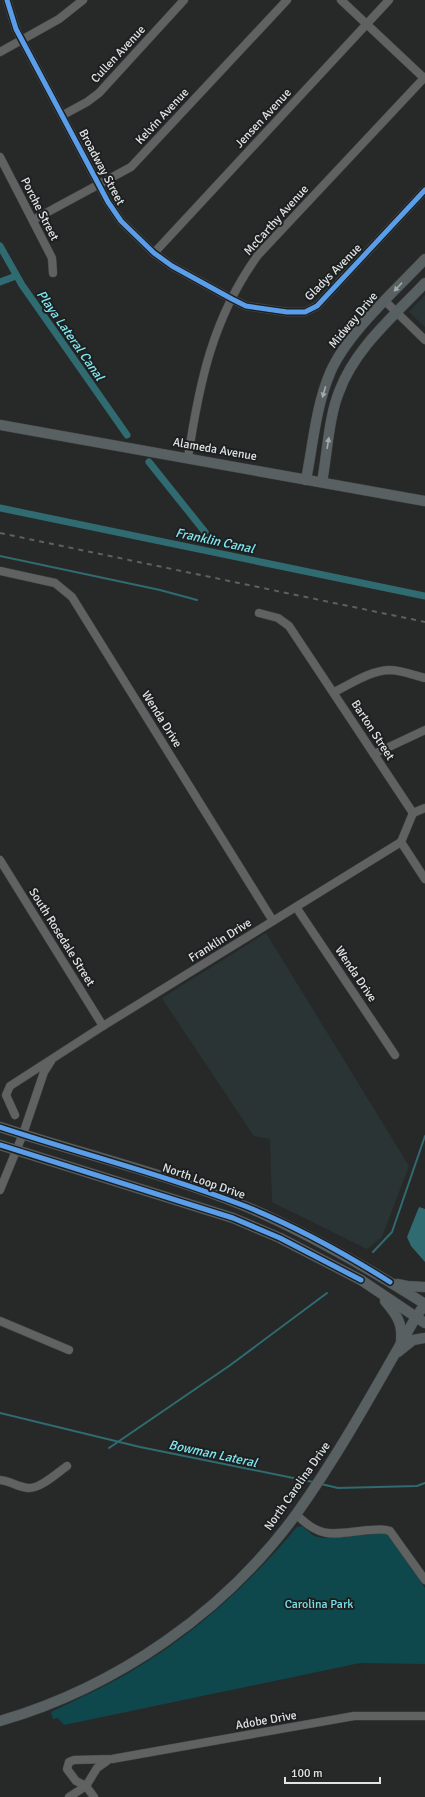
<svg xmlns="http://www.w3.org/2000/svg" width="425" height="1797" viewBox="0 0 425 1797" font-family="Signika,sans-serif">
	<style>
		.built { fill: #2a3435 }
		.green { fill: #0e484c }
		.water { fill: #2f6b70 }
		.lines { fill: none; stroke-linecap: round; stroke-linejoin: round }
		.stream { stroke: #2f6b70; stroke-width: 2 }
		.canal { stroke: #2f6b70; stroke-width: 7 }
		.minor-casing { stroke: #424444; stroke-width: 9 }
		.major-casing { stroke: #424444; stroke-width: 11 }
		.minor { stroke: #606262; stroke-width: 8 }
		.major { stroke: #596061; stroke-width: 10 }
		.rail { stroke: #5e6060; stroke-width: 2; stroke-dasharray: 5 5; stroke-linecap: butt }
		.cycleway-casing { stroke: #1d2020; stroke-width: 8 }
		.cycleway { stroke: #5a9eea; stroke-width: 5 }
		.oneway { fill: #a4a9a9 }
		.labels { text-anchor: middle; stroke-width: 4; stroke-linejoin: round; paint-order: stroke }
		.street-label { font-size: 12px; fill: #e1e4e4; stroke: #1d2020 }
		.park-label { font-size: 12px; fill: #7be0ea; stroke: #1d2020 }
		.water-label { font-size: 13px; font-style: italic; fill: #82e8f1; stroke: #1d2020 }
	</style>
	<rect width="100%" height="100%" fill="#272929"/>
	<!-- built -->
	<g class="built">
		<polygon points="425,295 425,327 409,312"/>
		<polygon points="266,933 409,1166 382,1237 367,1249 272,1202 270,1139 254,1136 162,998"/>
	</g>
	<!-- green -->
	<path class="green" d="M302,1526l12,10 8,2 57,-6 9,1 37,55v76l-65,-1 -296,62 -6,-7 -5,1 -2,-7c26,-13 54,-25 79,-40 65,-38 119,-88 167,-145z"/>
	<!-- water -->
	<polygon class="water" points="419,1207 425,1209 425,1262 411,1246 407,1237"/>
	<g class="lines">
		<!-- stream -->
		<g class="stream">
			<polyline points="0,556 160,590 197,600"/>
			<polyline points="373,1252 392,1232 425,1136"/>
			<polyline points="0,1413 140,1447 313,1482"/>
			<polyline points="109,1448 229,1366 327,1293"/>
			<polyline points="321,1484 338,1488 417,1486 425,1483"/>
		</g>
		<!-- canal -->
		<g class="canal">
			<polyline points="0,246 22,285 127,435"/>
			<polyline points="0,282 16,276"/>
			<polyline points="149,462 205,532"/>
			<polyline points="0,508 425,596"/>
		</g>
		<defs>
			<g id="minor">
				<polyline points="7,0 16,29 108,202 121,221 154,253 172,266 232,299 246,306 287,312 305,312 317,306 425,190"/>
				<polyline points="341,0 425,79"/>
				<polyline points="0,52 59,19 83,0"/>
				<polyline points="63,115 87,102 99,93 184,0"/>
				<polyline points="0,157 52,258 53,273"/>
				<polyline points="33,220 131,167 287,0"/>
				<polyline points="154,253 389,0"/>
				<polyline points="385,301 425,340"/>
				<path d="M188,458c11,-75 25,-141 70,-203l167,-178"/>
				<polyline points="0,571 55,583 72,597 273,921"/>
				<polyline points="259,613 278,618 289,626 413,813"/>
				<path d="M334,692c17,-8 35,-21 55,-22 12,0 24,5 36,8"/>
				<polyline points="374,754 425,730"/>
				<polyline points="413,813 425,808"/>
				<polyline points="401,842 425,879"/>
				<polyline points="401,842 413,813"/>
				<polyline points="0,860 103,1026"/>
				<polyline points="296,907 395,1055"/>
				<polyline points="15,1115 6,1095 10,1086 103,1026 401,842"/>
				<polyline points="0,1190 23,1134 44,1072 51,1061"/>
				<polyline points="0,1321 69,1350"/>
				<path d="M0,1480c10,1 18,7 28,8 12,1 29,-15 39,-22"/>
				<path d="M296,1514c26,27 39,19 73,16 7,0 14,-2 21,1l35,49"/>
				<polyline points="86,1786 76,1781 67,1769 69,1762 74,1760 112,1759 354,1716 425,1716"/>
				<polyline points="86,1786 94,1797"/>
				<polyline points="69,1797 86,1786 97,1768 107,1761"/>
			</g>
			<g id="major">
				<polyline points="0,425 425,501"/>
				<path d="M306,480c7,-36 10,-74 24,-107 17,-40 65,-82 95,-114"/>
				<path d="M322,482c5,-27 7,-66 17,-90 16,-44 55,-76 86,-109"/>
				<path d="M0,1127c82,27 167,47 247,80 63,27 121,61 178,97"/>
				<polyline points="0,1145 233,1218 280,1238 361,1280 425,1323"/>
				<polyline points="397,1284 407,1286 425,1287"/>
				<path d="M385,1301c11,13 18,22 16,40"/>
				<polyline points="398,1352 413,1340 425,1338"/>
				<path d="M0,1721c117,-34 225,-109 297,-208 44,-62 81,-130 119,-196l9,-13"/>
			</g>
		</defs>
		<!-- minor casing -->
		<use href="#minor" class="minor-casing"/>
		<!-- major casing -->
		<use href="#major" class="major-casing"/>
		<!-- minor -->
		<use href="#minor" class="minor"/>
		<!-- major -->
		<use href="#major" class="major"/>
		<!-- rail -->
		<polyline class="rail" points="0,533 425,622"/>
		<defs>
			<g id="cycleway">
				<polyline points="7,0 16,29 108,202 121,221 154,253 172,266 232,299 246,306 287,312 305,312 317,306 425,190"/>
				<path d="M0,1127c82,27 165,48 245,79 50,20 99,47 145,76"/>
				<polyline points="0,1145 233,1218 280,1238 361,1280"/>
			</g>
		</defs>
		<!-- cycleway casing -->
		<use href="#cycleway" class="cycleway-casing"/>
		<!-- cycleway -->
		<use href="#cycleway" class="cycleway"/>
	</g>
	<!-- one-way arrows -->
	<defs><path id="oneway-solid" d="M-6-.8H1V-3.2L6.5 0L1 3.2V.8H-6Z"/></defs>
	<g class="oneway">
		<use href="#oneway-solid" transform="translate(398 287) rotate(133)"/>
		<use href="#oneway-solid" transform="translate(324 392) rotate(106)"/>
		<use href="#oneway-solid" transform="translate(328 443) rotate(-81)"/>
	</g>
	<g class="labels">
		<!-- street labels -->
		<g class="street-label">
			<text transform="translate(118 54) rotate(-47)" y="4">Cullen Avenue</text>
			<text transform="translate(162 116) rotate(-47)" y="4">Kelvin Avenue</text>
			<text transform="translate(263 118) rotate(-47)" y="4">Jensen Avenue</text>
			<text transform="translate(102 167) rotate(62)" y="4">Broadway Street</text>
			<text transform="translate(40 209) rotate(63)" y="4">Porche Street</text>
			<text transform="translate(276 220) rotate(-48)" y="4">McCarthy Avenue</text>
			<text transform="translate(333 272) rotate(-45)" y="4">Gladys Avenue</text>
			<text transform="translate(353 320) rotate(-50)" y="4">Midway Drive</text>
			<text transform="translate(215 449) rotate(10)" y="4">Alameda Avenue</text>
			<text transform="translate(162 719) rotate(58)" y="4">Wenda Drive</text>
			<text transform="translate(373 730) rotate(57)" y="4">Barton Street</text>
			<text transform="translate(62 937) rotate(58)" y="4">South Rosedale Street</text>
			<text transform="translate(220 940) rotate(-32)" y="4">Franklin Drive</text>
			<text transform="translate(356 974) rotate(56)" y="4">Wenda Drive</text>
			<text transform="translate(204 1181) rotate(19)" y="4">North Loop Drive</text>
			<text transform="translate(297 1486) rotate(-55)" y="4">North Carolina Drive</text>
			<text transform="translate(266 1720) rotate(-10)" y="4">Adobe Drive</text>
		</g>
		<!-- park labels -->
		<g class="park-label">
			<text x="319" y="1608">Carolina Park</text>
		</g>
		<!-- water labels -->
		<g class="water-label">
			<text transform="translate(71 335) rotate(55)" y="5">Playa Lateral Canal</text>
			<text transform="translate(215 540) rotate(12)" y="5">Franklin Canal</text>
			<text transform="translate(213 1453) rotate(12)" y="5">Bowman Lateral</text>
		</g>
	</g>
	<!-- scale -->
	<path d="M285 1777v6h95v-6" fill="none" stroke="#e1e4e4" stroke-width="2"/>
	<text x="291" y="1777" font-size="12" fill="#e1e4e4" stroke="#1d2020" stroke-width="3" paint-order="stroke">100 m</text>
</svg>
